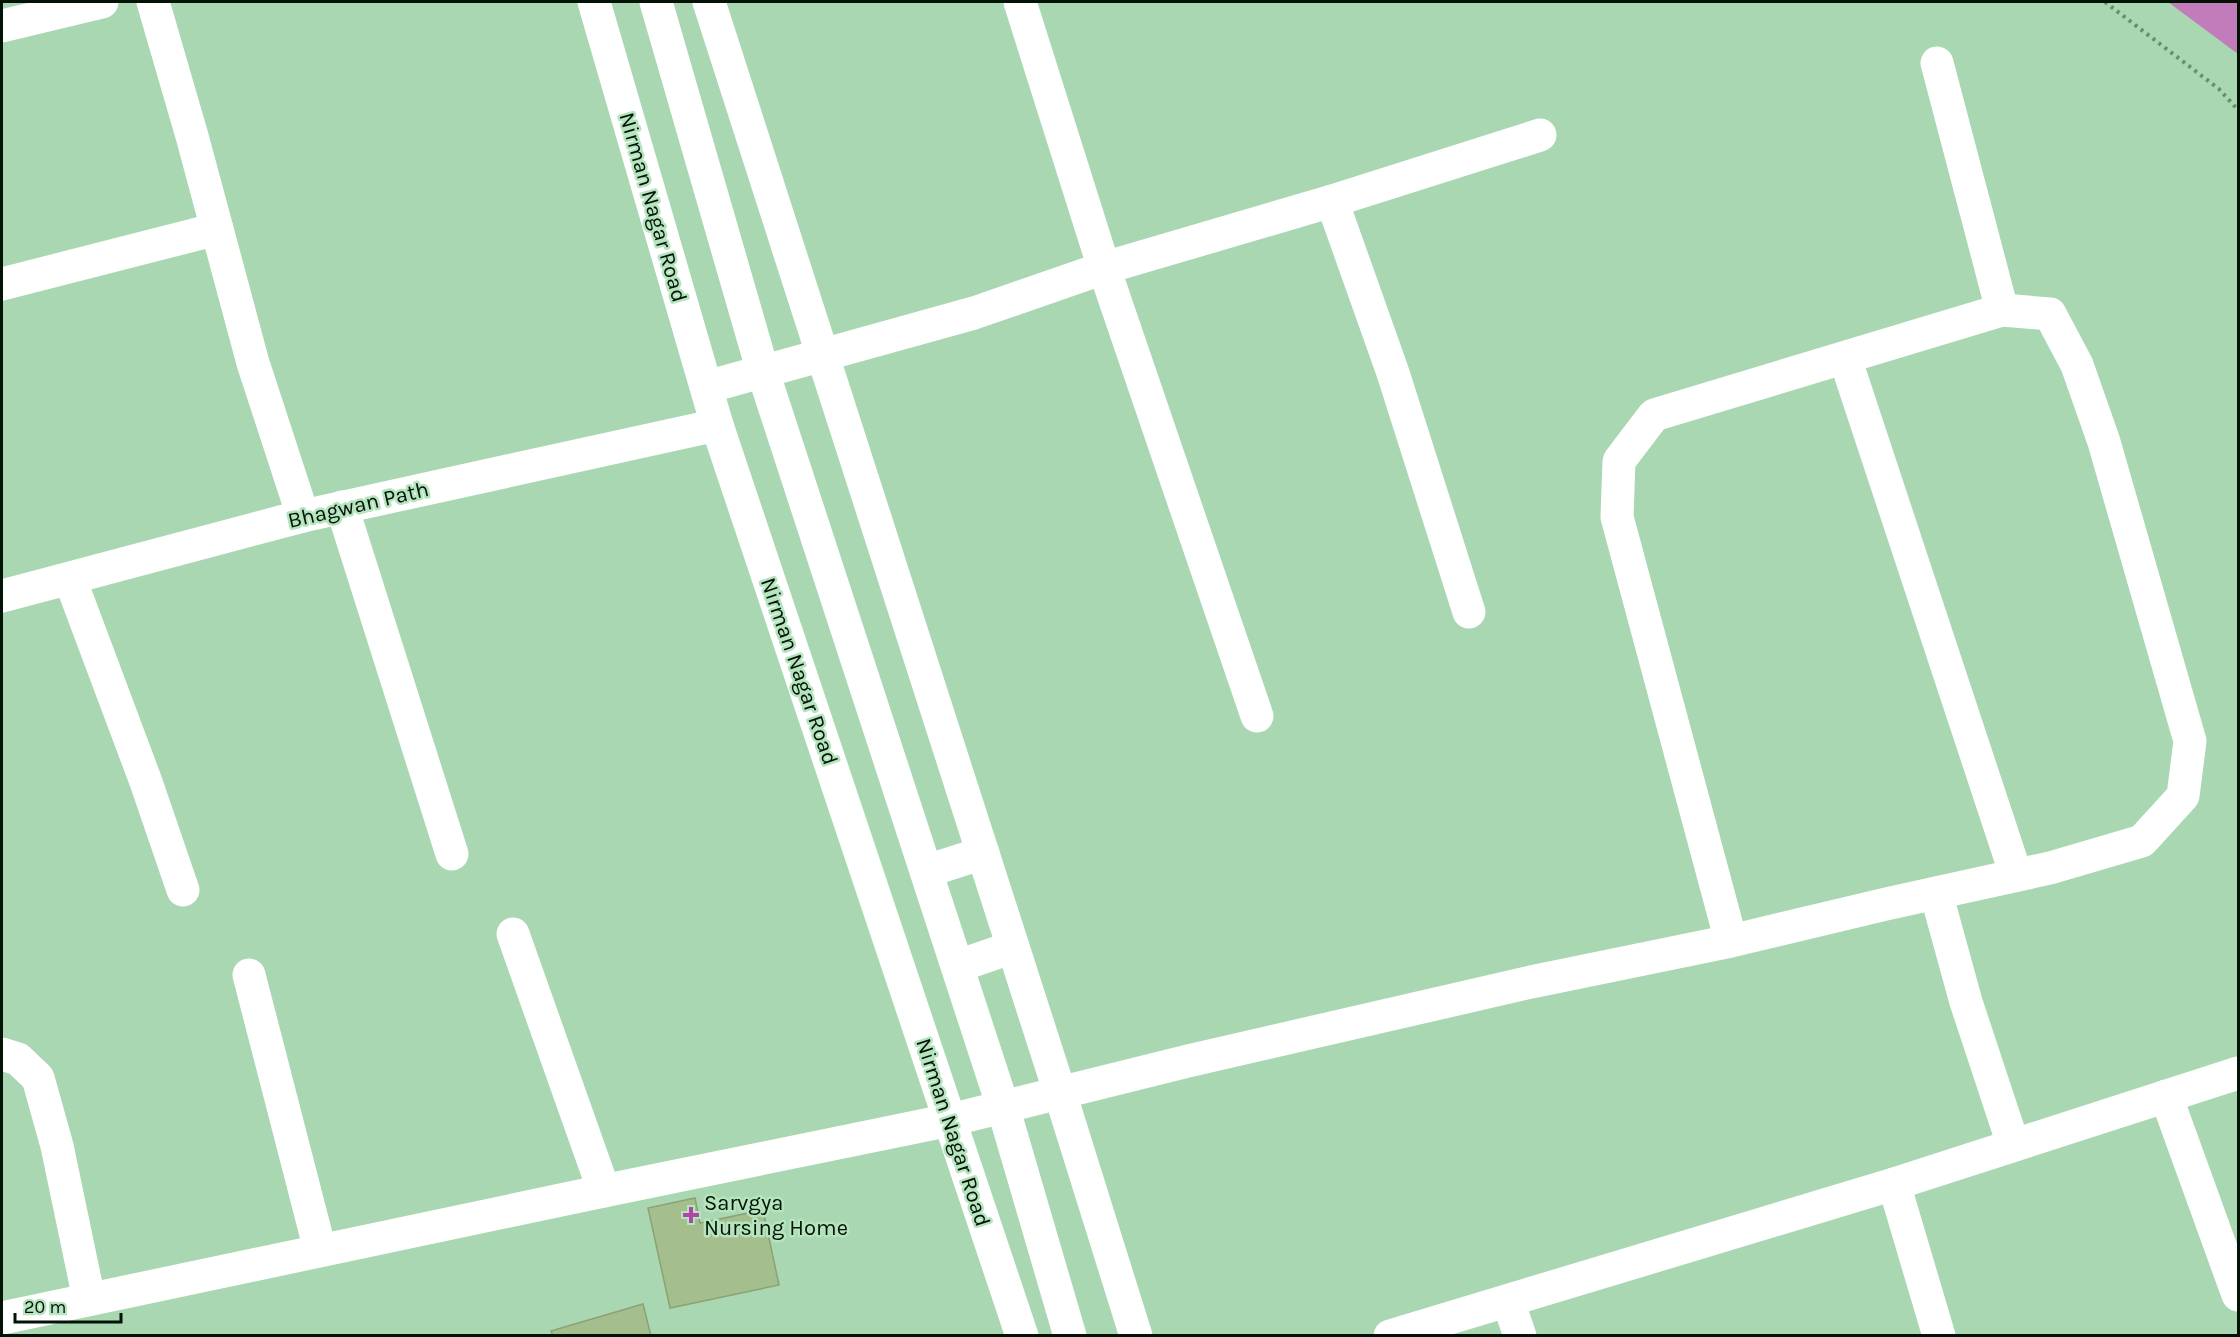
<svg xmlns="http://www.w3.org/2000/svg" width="2240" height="1337" viewBox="0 0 2240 1337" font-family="Karla,sans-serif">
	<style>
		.water { fill: #c27cbb }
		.building { fill: #a5be8e; stroke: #8ba374; stroke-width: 1.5 }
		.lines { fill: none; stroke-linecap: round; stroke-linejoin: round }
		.path { stroke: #698d70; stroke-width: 4; stroke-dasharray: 3 4.5; stroke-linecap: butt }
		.minor { stroke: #fff; stroke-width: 33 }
		.poi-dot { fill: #af46a8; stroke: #b5e4be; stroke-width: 2 }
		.labels { text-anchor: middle; stroke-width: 5; stroke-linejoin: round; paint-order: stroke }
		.street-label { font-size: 22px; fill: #031306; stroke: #b5e4be }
		.poi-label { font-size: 22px; fill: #031306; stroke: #b5e4be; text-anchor: start }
	</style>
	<rect width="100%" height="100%" fill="#a8d7b1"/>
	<!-- water -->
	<polygon class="water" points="2168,2 2238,2 2238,54"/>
	<!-- building -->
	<g class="building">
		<polygon points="695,1198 700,1223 763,1210 779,1285 670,1308 648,1208"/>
		<polygon points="643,1304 651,1336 553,1336 551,1331"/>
	</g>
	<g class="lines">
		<!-- path -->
		<polyline class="path" points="2105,2 2219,89 2238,110"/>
		<!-- minor -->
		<g class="minor">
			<polyline points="153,2 192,136 253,363 303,516"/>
			<polyline points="594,2 717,425 1022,1336"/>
			<polyline points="656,2 763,372 1003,1107 1070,1336"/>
			<polyline points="709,2 1060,1093 1136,1336"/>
			<polyline points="1020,2 1104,268 1257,716"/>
			<polyline points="2,26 102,2"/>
			<polyline points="1937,63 2002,310"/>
			<polyline points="1332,201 1393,373 1469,612"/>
			<polyline points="2,284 217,229"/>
			<polyline points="1845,358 2016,875"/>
			<polyline points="707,387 974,313 1104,268 1332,201 1540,135"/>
			<polyline points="342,507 452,854"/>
			<polyline points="70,579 146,782 183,890"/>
			<polyline points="2,596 303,516 717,425"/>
			<polyline points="927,871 983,853"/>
			<polyline points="1936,893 1966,1002 2013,1144"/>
			<polyline points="513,934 604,1191"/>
			<polyline points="958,966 1013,947"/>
			<polyline points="249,975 320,1250"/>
			<polyline points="2,1054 18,1059 38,1078 57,1146 89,1299"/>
			<polyline points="2166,1096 2238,1295"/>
			<polyline points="1894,1184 1939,1336"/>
			<polyline points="1508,1301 1520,1336"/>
			<polyline points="2,1318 613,1189 950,1120 1188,1061 1531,982 1731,941 1886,904 2050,868 2142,841 2183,796 2190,741 2104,442 2077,365 2050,314 2002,310 1654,415 1619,461 1617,517 1731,941"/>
			<polyline points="1390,1336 1894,1184 2238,1073"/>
		</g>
	</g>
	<!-- markers -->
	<path class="poi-dot" d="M688 1206h6v6h6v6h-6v6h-6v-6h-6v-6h6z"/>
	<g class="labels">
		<!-- street labels -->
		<g class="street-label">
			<text transform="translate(654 207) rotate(74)" y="8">Nirman Nagar Road</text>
			<text transform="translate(358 504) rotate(-13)" y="8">Bhagwan Path</text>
			<text transform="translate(800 671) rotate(71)" y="8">Nirman Nagar Road</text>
			<text transform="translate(954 1132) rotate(72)" y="8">Nirman Nagar Road</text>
		</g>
		<!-- poi labels -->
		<g class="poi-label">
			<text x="704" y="1210">Sarvgya<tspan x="704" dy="25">Nursing Home</tspan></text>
		</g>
	</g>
	<!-- border -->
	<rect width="2240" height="1337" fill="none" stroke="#031306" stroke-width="6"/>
	<!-- scale -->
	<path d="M15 1313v9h106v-9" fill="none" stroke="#031306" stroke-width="3"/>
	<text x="24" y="1313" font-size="18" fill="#031306" stroke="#b5e4be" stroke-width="4.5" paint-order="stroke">20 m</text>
</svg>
